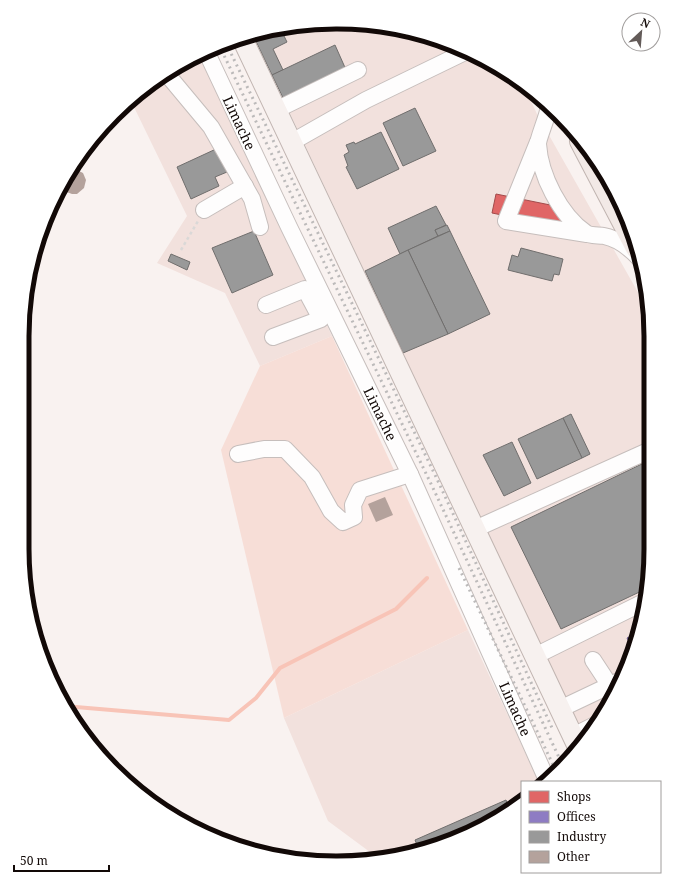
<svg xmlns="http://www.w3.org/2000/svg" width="673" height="885" viewBox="0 0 673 885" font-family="'Noto Serif',serif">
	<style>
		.built { fill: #f2e1dd }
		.green { fill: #f7ded7 }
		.shops { fill: #e06666; stroke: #a24a4a }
		.offices { fill: #8e7cc3; stroke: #695a8b }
		.industry { fill: #999; stroke: #706e6d }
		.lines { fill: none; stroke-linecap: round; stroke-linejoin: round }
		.stream { stroke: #f8c4b7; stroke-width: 4 }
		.building { fill: #b4a29c }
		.minor-casing { stroke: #c6bebc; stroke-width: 18 }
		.major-casing { stroke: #c1b5b1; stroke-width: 22 }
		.highway-casing { stroke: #c1b5b1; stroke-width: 24 }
		.path { stroke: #dad8d7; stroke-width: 2.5; stroke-dasharray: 3 3; stroke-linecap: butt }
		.minor { stroke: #fefdfd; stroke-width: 16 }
		.major { stroke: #f7f1ef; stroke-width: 20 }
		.highway { stroke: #f2e9e6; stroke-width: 22 }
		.rail { stroke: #bcbaba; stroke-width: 3; stroke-dasharray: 2 4; stroke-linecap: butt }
		.labels { text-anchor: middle; stroke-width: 4; stroke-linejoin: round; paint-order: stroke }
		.street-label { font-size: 14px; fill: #120907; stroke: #fff }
		.rim { fill: none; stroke: #120907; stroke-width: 5 }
	</style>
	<rect width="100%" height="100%" fill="#f9f2f0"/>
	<!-- built -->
	<g class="built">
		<polygon points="336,22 398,28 457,46 511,75 524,86 537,114 648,310 648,590 634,650 598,723 585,739 253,35 275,28"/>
		<polygon points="199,55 332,336 260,366 225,293 157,263 187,216 132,103 162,75"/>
		<polygon points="468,630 539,782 522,782 522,801 511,810 438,846 378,858 328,821 284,718"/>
	</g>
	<!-- green -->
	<polygon class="green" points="332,336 468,630 284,718 221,450 260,366"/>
	<!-- shops -->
	<polygon class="shops" points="496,194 570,209 566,228 492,213"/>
	<!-- offices -->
	<polygon class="offices" points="638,633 634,650 634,651 627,638"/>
	<!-- industry -->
	<g class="industry">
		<polygon points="275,28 280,28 287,42 273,49 283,70 272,75 253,35"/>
		<polygon points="335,45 347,72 285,102 272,75"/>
		<polygon points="415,108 436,151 403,166 383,123"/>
		<polygon points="381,132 399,169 357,189 346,167 348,166 344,155 349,152 346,145 354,142 355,144"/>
		<polygon points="216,149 227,172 215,177 219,186 191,199 177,167"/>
		<polygon points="436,206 446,225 435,230 438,236 400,254 388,228"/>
		<polygon points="447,225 450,231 438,236 435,230"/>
		<polygon points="254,231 273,275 232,293 212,248"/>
		<polygon points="450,231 490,314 448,334 408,250"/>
		<polygon points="521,248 563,259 559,275 554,274 552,281 508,270 512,255 518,257"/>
		<polygon points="408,250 448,334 403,353 365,271"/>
		<polygon points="171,254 190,262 187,270 168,261"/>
		<polygon points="571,414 590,454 582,458 563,418"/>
		<polygon points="563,418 582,458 537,479 518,439"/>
		<polygon points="512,442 531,483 504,496 483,455"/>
		<polygon points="648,461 648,588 561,629 511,527"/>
		<polygon points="506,800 510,810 438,846 419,850 415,840"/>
	</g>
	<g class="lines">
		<!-- stream -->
		<polyline class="stream" points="64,706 229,720 256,698 280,668 396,609 427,578"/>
	</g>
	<!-- building -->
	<g class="building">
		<polygon points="73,168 83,173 86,180 84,188 77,194 72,194 64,191 61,187"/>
		<polygon points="385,497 393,515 376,522 368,504"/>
	</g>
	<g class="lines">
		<defs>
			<g id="minor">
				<polyline points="206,51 289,227 410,474 547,780"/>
				<polyline points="166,73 211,127 252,199 260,227"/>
				<path d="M549,106c-1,10 -11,32 -11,38 2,31 22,71 48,89 4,3 13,2 18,3 15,3 26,12 36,23"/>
				<polyline points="276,110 358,70"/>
				<polyline points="292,142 366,100 467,51"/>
				<polyline points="538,142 506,221 587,234"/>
				<polyline points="204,210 245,186"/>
				<polyline points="266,305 305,289 321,319 273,337"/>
				<polyline points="238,454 264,449 285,449 312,477 331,511 343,522 354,517 353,505 360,490 410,474"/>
				<polyline points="475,529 648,451"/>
				<polyline points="535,656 646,601"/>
				<polyline points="593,660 614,692"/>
				<polyline points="560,709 619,681"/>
				<polyline points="573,736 597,724"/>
			</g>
			<polyline id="major" points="242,38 578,747"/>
			<polyline id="highway" points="581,141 637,248"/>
		</defs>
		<!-- minor casing -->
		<use href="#minor" class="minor-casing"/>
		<!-- major casing -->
		<use href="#major" class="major-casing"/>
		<!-- highway casing -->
		<use href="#highway" class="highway-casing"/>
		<!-- path -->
		<polyline class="path" points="181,250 198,221"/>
		<!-- minor -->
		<use href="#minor" class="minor"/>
		<!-- major -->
		<use href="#major" class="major"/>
		<!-- highway -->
		<use href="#highway" class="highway"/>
		<!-- rail -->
		<g class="rail">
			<polyline points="226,43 437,479 553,730"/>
			<polyline points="219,45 433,488 563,766"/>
			<polyline points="459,568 557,773"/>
		</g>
	</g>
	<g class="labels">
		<!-- street labels -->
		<g class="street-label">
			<text transform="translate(239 123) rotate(65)" y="5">Limache</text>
			<text transform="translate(380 414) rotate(64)" y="5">Limache</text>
			<text transform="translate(515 709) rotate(66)" y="5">Limache</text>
		</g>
	</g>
	<!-- crop -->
	<path d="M0 0H673V885H0ZM336 29H337A307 307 0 0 1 644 336V549A307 307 0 0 1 337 856H336A307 307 0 0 1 29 549V336A307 307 0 0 1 336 29Z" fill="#fff" fill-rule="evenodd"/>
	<path class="rim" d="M336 29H337A307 307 0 0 1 644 336V549A307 307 0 0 1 337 856H336A307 307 0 0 1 29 549V336A307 307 0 0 1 336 29Z"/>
	<!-- legend -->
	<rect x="521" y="781" width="140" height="92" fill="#ffffff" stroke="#a09d9c"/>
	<rect x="529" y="791" width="20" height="12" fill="#e06666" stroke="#a09d9c"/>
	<text x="557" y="801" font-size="12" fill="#120907">Shops</text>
	<rect x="529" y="811" width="20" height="12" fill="#8e7cc3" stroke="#a09d9c"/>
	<text x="557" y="821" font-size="12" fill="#120907">Offices</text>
	<rect x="529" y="831" width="20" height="12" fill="#999999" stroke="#a09d9c"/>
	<text x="557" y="841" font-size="12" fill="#120907">Industry</text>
	<rect x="529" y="851" width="20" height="12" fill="#b4a29c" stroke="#a09d9c"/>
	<text x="557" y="861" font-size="12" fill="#120907">Other</text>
	<!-- north arrow -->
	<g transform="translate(641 32) rotate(26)"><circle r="19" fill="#ffffff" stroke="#a09d9c"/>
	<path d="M0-3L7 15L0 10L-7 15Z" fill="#635b59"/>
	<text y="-6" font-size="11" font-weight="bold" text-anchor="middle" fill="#120907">N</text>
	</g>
	<!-- scale -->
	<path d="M14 865v6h95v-6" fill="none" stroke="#120907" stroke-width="2"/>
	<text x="20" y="865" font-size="12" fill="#120907" stroke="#ffffff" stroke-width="3" paint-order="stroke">50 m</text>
</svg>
